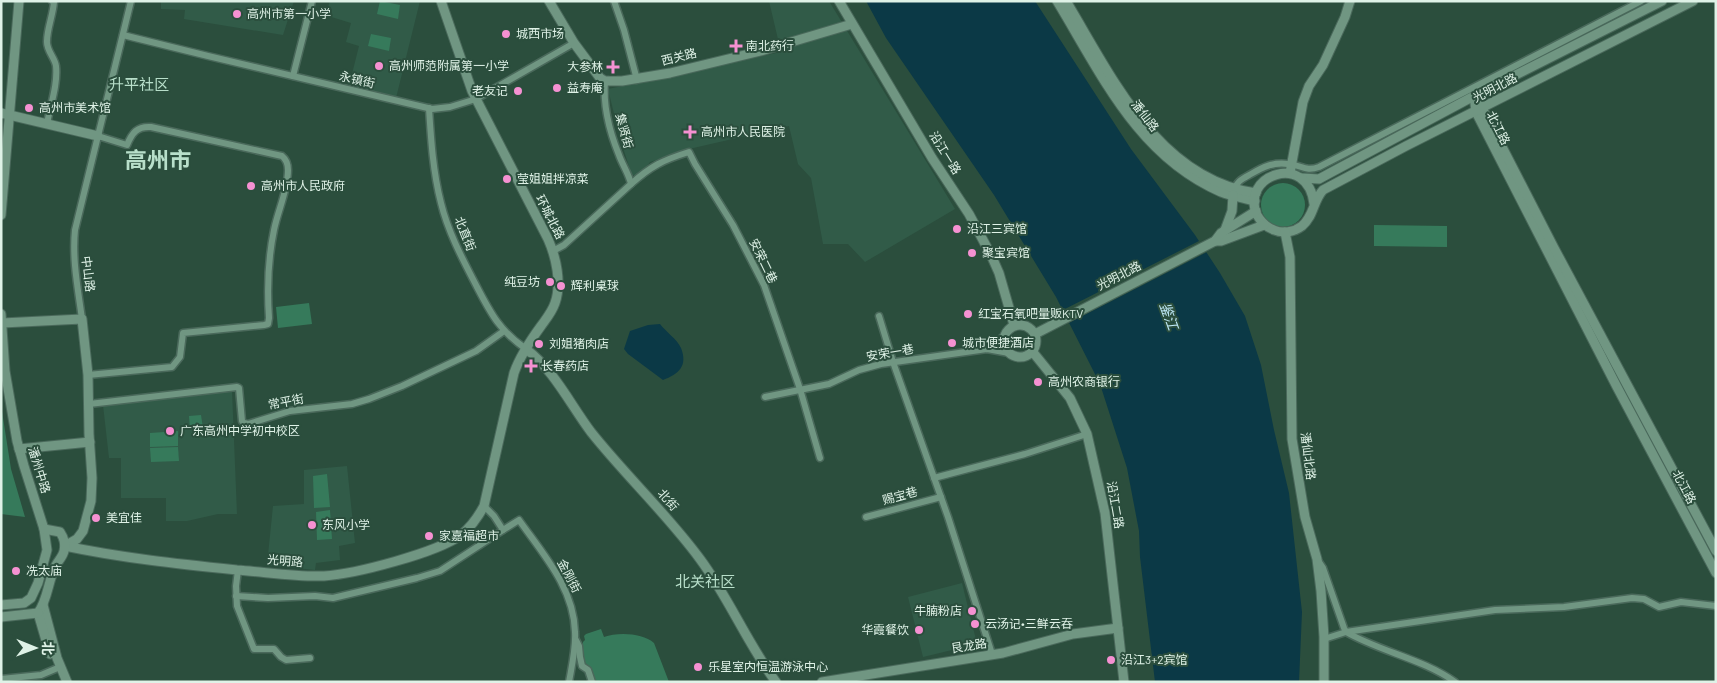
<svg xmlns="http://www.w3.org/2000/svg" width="1717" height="683" viewBox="0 0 1717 683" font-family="Barlow,'Noto Sans SC',sans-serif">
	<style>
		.built { fill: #315b48 }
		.green { fill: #367a5b }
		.water { fill: #0b3946 }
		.pier { fill: #2b4e3d }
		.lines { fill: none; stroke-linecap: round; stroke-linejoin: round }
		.street-casing { stroke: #4a695b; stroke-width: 9 }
		.secondary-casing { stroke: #4a695b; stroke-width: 11 }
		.street { stroke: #709682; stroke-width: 6 }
		.secondary { stroke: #709682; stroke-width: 9 }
		.poi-dot { fill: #f591d2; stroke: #2b4e3d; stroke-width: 2 }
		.labels { text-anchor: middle; stroke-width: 4; stroke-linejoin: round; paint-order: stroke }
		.poi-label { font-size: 12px; fill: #dff2e7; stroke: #2b4e3d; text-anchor: start }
		.street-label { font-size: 12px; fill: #dff2e7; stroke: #2b4e3d }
		.water-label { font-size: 14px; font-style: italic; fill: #bfe9f7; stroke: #2b4e3d }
		.quarter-label { font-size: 15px; fill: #b8dfca; stroke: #2b4e3d }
		.town-label { font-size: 22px; font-weight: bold; fill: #b8dfca; stroke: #2b4e3d }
	</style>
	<rect width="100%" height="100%" fill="#2b4e3d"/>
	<!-- built -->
	<g class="built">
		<polygon points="161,1 294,1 283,35 184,19 185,10 161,9"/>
		<polygon points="330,1 420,1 396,98 349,86 359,46 346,42 351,23 325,15"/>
		<polygon points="769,1 829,1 955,209 865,262 848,244 823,244 811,178 798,164 789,126 689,149 650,162 643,172 632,176 620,138 608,89 781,52"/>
		<polygon points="232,391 237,514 218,514 187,521 166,521 166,498 121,498 121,458 109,458 103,405"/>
		<polygon points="347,466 355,543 339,546 340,560 316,563 315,570 267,565 273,506 304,504 304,470"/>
		<polygon points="962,583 977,644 923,657 908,597"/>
	</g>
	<!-- green -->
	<g class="green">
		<polygon points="380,1 400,5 398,19 377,14"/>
		<polygon points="371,34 391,38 389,51 368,46"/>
		<circle cx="1283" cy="205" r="22"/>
		<polygon points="1374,225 1447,226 1447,247 1374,246"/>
		<polygon points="309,303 312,324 278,328 276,307"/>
		<polygon points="1,405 11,469 25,517 1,514"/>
		<polygon points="201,415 203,428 190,429 189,416"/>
		<polygon points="178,431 178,446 150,447 150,433"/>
		<polygon points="178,447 179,461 151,462 150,448"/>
		<polygon points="327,474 330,507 314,508 313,476"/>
		<polygon points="330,510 332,539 317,540 316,512"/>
		<path d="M601,629l3,8c14,-5 39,-4 50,6l15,39h-73l-7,-15 -7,-8 1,-17 2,-2 -1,-4 2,-2z"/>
	</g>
	<!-- water -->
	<g class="water">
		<polygon points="866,1 1035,1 1131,149 1195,235 1220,273 1245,316 1261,365 1274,430 1289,493 1302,612 1299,682 1155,682 1140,557 1139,531 1127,468 1100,384 1056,297 994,195 886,38"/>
		<path d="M660,324c6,8 17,15 21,24 7,18 -2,26 -18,32l-35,-26 -4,-5 6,-18 18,-6z"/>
	</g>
	<!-- pier -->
	<polygon class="pier" points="1201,240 1209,251 1067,324 1061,311"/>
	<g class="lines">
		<defs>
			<g id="street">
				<polyline points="614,1 624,30 637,80"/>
				<polyline points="123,35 208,56 432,109 450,107 476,99 574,43"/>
				<polyline points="293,76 312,1"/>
				<path d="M429,108c2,32 4,64 12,95 7,29 22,57 36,84 14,27 23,44 49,62"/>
				<path d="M47,124c3,-18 11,-39 9,-58 -1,-8 -10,-16 -9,-25 0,-12 6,-26 7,-39l-2,-1"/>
				<path d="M631,184c20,-18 32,-24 58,-32l6,12 38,61 31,60 36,104 20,69"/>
				<path d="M1234,190c3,-9 8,-11 17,-16 12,-7 22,-12 37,-10 14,1 17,8 31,3l322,-166"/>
				<path d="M553,251l11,-6 67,-61c-2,-10 -9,-20 -12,-29 -9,-22 -16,-50 -14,-74"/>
				<polyline points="879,316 893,362 948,517 992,654"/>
				<path d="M82,319c-4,-30 -10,-59 -7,-89l56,-229"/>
				<polyline points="987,349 1004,336"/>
				<path d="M88,375l84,-8 8,-10 3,-24 81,-8 4,-1 1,-6c-2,-29 -1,-59 5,-88 4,-20 14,-40 14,-60 0,-6 -1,-10 -6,-14l-131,-29c-14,-1 -19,6 -24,18l-29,-9"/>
				<polyline points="765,397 829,384 859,370 881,364 987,349 1009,353"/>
				<polyline points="89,404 237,387 239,388 242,421 244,423 248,424 290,411 352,404 369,399 402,386 476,351 504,331"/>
				<polyline points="934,478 1025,454 1087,434"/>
				<path d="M484,506l10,10 9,14 16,-10c24,34 55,68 56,112 1,16 -3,33 -6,50"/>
				<polyline points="866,517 941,497"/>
				<path d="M1319,562l4,6 21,60 2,4c35,20 77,27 109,50"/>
				<polyline points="238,570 236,586 237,606 254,649 274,649 281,657 286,660 310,658"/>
				<polyline points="236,596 268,598 315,596 333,598 417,578 440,571 503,530"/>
				<polyline points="1324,639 1346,632 1495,610 1564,607 1632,598 1644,599 1659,607 1681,602 1716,606"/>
				<polyline points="576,640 579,646 580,657 582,666 588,670 592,682"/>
				<polyline points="1,679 41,675 60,667"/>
			</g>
			<g id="secondary">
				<polyline points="549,1 574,43 600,78 605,81 622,81 670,73 761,51 852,24"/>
				<polyline points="839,1 932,158 969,214 991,255 999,273 1014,325"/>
				<path d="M1057,1c45,74 81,155 164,191 11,4 23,6 34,9"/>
				<path d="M1066,1c46,76 92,178 190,192"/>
				<polyline points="1474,96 1476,112 1617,387 1716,573"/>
				<polyline points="1480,104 1554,248 1716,551"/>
				<polyline points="1,113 98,136"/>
				<polyline points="1290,173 1303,102 1309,86 1323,65 1345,17 1350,1"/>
				<polyline points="1302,178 1319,179 1330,173 1474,96 1662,1"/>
				<path d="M1314,204c-6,-53 -75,-29 -57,11 4,7 9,12 17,15 9,4 20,2 28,-4 12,-10 11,-25 21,-36l83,-44 287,-145"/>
				<polyline points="1,215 19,1"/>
				<polyline points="1225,230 1232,211 1233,195"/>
				<polyline points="1285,232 1290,257 1292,439 1305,517 1317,559 1321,591 1324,637 1324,682"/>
				<polyline points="1215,241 1221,241 1264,225"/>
				<polyline points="1,314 5,371 17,441 24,466 44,529 47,550 38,583 31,598 24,603 1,605"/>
				<polyline points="2,323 82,319 88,375 89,434 92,478 91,501 83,531 77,539 65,546"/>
				<circle cx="1020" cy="341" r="16"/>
				<polyline points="1035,334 1215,241 1221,233 1256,211"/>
				<path d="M526,349c28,21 44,55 65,83 35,44 76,82 109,127 29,39 47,84 76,123"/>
				<polyline points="1032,351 1070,398 1087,434 1105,513 1124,682"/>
				<polyline points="19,449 90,442"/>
				<path d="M65,546c57,12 114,18 172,24 29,2 58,7 87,6 31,-2 112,-23 137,-41 10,-8 17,-18 23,-29l30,-133c6,-17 16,-32 27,-47 5,-7 11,-14 14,-23 7,-20 1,-46 -7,-64l-76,-148 -31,-90"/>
				<polyline points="43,605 57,658 67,682"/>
				<path d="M38,613c10,-13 10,-33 18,-48 3,-5 7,-9 8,-14 2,-7 0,-13 -4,-19l-16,-3"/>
				<polyline points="38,613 50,654"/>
				<polyline points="1,617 38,613"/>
				<polyline points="822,682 1003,653 1073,634 1118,628"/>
			</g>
		</defs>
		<!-- street casing -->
		<use href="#street" class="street-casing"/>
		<!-- secondary casing -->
		<use href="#secondary" class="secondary-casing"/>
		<!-- street -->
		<use href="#street" class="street"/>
		<!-- secondary -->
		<use href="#secondary" class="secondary"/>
	</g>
	<!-- markers -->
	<g class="poi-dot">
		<circle cx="237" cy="14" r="5"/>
		<circle cx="506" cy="34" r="5"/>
		<path d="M733.5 38.5h5v5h5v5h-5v5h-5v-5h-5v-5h5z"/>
		<circle cx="379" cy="66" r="5"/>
		<path d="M610.5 59.5h5v5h5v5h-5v5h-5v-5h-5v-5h5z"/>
		<circle cx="557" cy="88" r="5"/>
		<circle cx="518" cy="91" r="5"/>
		<circle cx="29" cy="108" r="5"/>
		<path d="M687.5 124.5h5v5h5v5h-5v5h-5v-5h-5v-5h5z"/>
		<circle cx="507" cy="179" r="5"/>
		<circle cx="251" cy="186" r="5"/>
		<circle cx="957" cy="229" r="5"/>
		<circle cx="972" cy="253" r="5"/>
		<circle cx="550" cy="282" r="5"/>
		<circle cx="561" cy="286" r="5"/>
		<circle cx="968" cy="314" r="5"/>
		<circle cx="952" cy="343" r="5"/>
		<circle cx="539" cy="344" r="5"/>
		<path d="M528.5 358.5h5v5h5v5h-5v5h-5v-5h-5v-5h5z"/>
		<circle cx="1038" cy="382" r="5"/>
		<circle cx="170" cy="431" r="5"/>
		<circle cx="96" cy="518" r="5"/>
		<circle cx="312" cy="525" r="5"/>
		<circle cx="429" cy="536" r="5"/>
		<circle cx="16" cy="571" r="5"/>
		<circle cx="972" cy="611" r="5"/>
		<circle cx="975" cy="624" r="5"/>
		<circle cx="919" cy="630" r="5"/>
		<circle cx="1111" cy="660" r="5"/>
		<circle cx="698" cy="667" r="5"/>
	</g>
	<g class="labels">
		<!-- poi labels -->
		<g class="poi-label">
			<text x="247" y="18">高州市第一小学</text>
			<text x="516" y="38">城西市场</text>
			<text x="746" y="50">南北药行</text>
			<text x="389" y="70">高州师范附属第一小学</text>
			<text x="603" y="71" text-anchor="end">大参林</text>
			<text x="567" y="92">益寿庵</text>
			<text x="508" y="95" text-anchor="end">老友记</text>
			<text x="39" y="112">高州市美术馆</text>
			<text x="701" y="136">高州市人民医院</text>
			<text x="517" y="183">莹姐姐拌凉菜</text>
			<text x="261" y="190">高州市人民政府</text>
			<text x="967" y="233">沿江三宾馆</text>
			<text x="982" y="257">聚宝宾馆</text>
			<text x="540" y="286" text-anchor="end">纯豆坊</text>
			<text x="571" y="290">辉利桌球</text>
			<text x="978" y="318">红宝石氧吧量贩KTV</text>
			<text x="962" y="347">城市便捷酒店</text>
			<text x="549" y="348">刘姐猪肉店</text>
			<text x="541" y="370">长春药店</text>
			<text x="1048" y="386">高州农商银行</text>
			<text x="180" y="435">广东高州中学初中校区</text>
			<text x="106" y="522">美宜佳</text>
			<text x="322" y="529">东风小学</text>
			<text x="439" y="540">家嘉福超市</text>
			<text x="26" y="575">冼太庙</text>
			<text x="962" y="615" text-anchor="end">牛腩粉店</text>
			<text x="985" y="628">云汤记•三鲜云吞</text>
			<text x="909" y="634" text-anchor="end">华霞餐饮</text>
			<text x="1121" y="664">沿江3+2宾馆</text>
			<text x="708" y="671">乐星室内恒温游泳中心</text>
		</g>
		<!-- street labels -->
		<g class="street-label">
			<text transform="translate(679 57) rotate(-14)" y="4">西关路</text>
			<text transform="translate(357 80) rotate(13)" y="4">永镇街</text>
			<text transform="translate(1495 88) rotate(-27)" y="4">光明北路</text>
			<text transform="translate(1145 116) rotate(52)" y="4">潘仙路</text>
			<text transform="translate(1498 128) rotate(63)" y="4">北江路</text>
			<text transform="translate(624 131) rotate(75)" y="4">集贤街</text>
			<text transform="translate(945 153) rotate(58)" y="4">沿江一路</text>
			<text transform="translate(550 217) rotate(63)" y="4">环城北路</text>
			<text transform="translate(465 234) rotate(68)" y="4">北直街</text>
			<text transform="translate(763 261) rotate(64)" y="4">安荣二巷</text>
			<text transform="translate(88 274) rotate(83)" y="4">中山路</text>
			<text transform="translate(1119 276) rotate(-27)" y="4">光明北路</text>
			<text transform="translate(890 353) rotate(-10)" y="4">安荣一巷</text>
			<text transform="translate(286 402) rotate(-11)" y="4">常平街</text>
			<text transform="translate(1308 456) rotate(83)" y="4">潘仙北路</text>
			<text transform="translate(39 470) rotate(73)" y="4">潘州中路</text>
			<text transform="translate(1684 487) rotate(62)" y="4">北江路</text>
			<text transform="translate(900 496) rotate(-15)" y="4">赐宝巷</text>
			<text transform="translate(668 500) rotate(48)" y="4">北街</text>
			<text transform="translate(1115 505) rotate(80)" y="4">沿江二路</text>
			<text transform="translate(285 561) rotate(5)" y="4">光明路</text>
			<text transform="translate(569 576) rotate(62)" y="4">金刚街</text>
			<text transform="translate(969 646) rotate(-9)" y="4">艮龙路</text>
		</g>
		<!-- water labels -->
		<g class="water-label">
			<text transform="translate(1169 316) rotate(70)" y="5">鉴江</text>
		</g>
		<!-- quarter labels -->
		<g class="quarter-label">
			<text x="139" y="90">升平社区</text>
			<text x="705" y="587">北关社区</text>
		</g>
		<!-- town labels -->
		<g class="town-label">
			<text x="158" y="168">高州市</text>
		</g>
	</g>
	<!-- border -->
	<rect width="1717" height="683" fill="none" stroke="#dff2e7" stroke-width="5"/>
	<!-- north arrow -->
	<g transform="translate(35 648) rotate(91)" stroke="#2b4e3d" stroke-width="4" paint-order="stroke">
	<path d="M0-4L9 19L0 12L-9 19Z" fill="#dff2e7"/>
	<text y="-8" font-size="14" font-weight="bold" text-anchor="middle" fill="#dff2e7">北</text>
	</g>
</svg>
